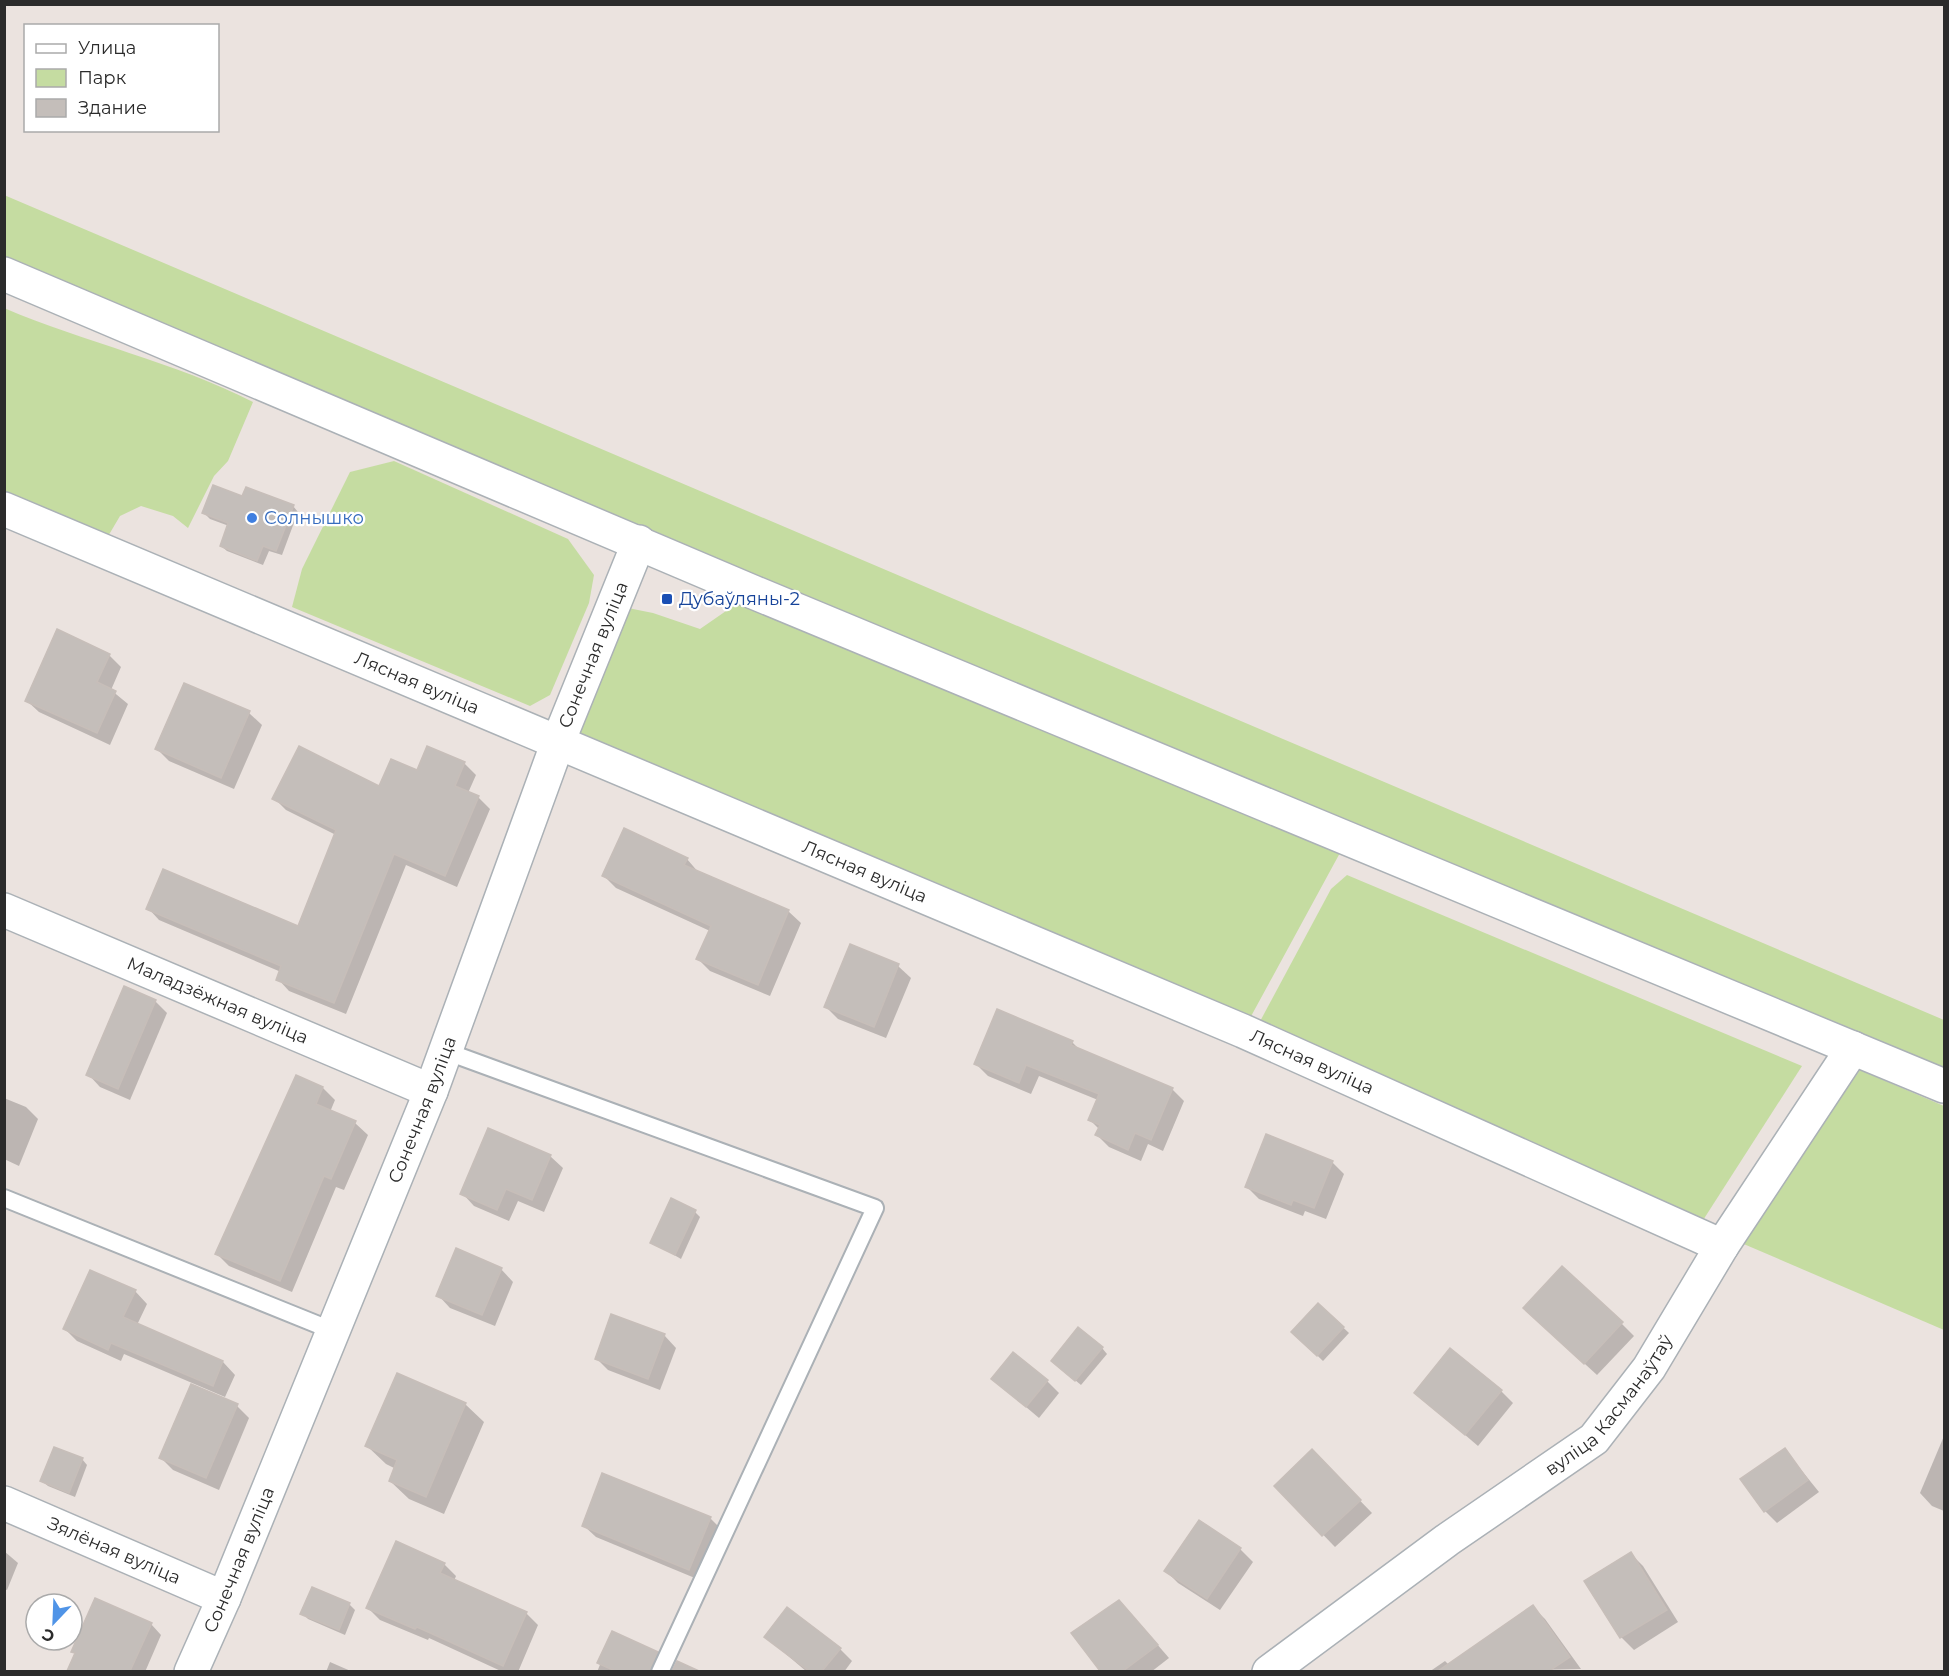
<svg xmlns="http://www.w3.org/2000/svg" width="1949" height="1676" viewBox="0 0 1949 1676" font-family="Montserrat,sans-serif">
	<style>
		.green { fill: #c5dca1 }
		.shadow { fill: #0003 }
		.building { fill: #c4beba; stroke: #c7beb9; stroke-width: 1.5 }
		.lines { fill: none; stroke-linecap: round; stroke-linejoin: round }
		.service-casing { stroke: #abb1b6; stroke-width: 20 }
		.minor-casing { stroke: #abb1b6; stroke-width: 36 }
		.secondary-casing { stroke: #abb1b6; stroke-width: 36 }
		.service { stroke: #fff; stroke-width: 16 }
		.minor { stroke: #fff; stroke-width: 33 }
		.secondary { stroke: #fff; stroke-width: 33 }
		.shop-dot { fill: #3f7fe0; stroke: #fff; stroke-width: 2 }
		.transit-dot { fill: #1a4fb4; stroke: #fff; stroke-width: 2 }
		.labels { text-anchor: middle; stroke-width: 4.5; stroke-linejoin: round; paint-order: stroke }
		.shop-label { font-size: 18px; fill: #366cbe; stroke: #fff; text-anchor: start }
		.transit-label { font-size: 18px; fill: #164399; stroke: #fff; text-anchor: start }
		.street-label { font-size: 18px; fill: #2b2b2b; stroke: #fff }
	</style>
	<rect width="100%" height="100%" fill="#ebe3df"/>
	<!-- green -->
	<g class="green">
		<polygon points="4,195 1944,1020 1944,1086 1347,840 1243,1031 558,742 613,605 653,613 700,629 752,593 5,273"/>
		<path d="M4,308c82,35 171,54 249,94l-25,59 -14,15 -26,52 -15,-12 -32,-10 -21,10 -13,22 -102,-43z"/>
		<polygon points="394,461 568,539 594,575 589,603 550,695 530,706 292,607 302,569 350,472"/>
		<polygon points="1347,875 1802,1066 1698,1228 1257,1027 1331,889"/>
		<polygon points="1860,1070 1944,1106 1944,1330 1739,1242"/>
	</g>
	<!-- shadow -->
	<g class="shadow">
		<polygon points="243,498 293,506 298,512 282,555 269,551 263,565 227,551 221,546 229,526 210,519 204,513"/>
		<polygon points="109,655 121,667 111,690 128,704 110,745 39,712 26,700"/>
		<polygon points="185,685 249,713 262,725 234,789 169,761 157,749"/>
		<polygon points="464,763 476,775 468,793 478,797 490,809 457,887 406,865 346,1014 289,991 278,979 281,972 159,920 148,908 298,928 336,835 286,810 274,798 380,788 418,772"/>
		<polygon points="687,859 699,873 788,911 801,923 770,996 710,971 698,959 710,931 616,888 604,876"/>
		<polygon points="850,946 898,966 911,978 886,1038 838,1019 826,1007"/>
		<polygon points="155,1001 167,1013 130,1100 100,1087 88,1074"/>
		<polygon points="1072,1042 1081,1051 1172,1089 1184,1101 1163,1151 1148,1144 1141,1161 1109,1147 1097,1135 1099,1129 1090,1120 1098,1100 1039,1076 1031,1094 988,1076 976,1064"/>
		<polygon points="323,1088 335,1100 330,1112 355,1123 368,1135 344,1190 336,1187 292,1292 229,1266 217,1254"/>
		<polygon points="4,1098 26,1107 38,1119 19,1166 4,1159"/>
		<polygon points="550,1156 563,1168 544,1212 518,1201 509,1221 474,1206 462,1193"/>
		<polygon points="1332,1162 1344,1174 1326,1219 1305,1211 1303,1216 1259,1199 1247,1187"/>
		<polygon points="695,1212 700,1217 681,1259 652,1242"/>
		<polygon points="501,1269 513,1282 495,1326 450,1308 438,1295"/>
		<polygon points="135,1291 147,1304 137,1325 223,1362 235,1375 225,1397 124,1354 121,1361 77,1341 65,1329"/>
		<polygon points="1319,1305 1349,1333 1323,1361 1293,1332"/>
		<polygon points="1537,1320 1622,1324 1634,1336 1597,1375"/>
		<polygon points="664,1335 676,1348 660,1390 608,1370 596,1358"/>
		<polygon points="1102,1348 1107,1354 1081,1385 1058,1366"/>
		<polygon points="993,1379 1047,1381 1059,1393 1039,1418"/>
		<polygon points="1501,1391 1513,1403 1478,1446 1416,1393"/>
		<polygon points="465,1404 484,1422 444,1514 409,1499 390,1481 396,1469 386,1464 367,1446"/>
		<polygon points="237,1406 249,1418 219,1490 173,1470 161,1458"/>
		<polygon points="1944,1436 1944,1511 1932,1506 1920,1493"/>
		<polygon points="1785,1450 1819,1492 1777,1523 1765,1511"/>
		<polygon points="1312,1451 1372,1513 1335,1547 1276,1486"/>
		<polygon points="82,1459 87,1465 75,1497 48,1486 42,1481"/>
		<polygon points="710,1518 722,1530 702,1581 596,1537 583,1525"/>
		<polygon points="1199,1522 1240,1549 1253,1562 1220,1610 1178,1583 1166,1571"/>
		<polygon points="4,1551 18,1563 7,1590 4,1589"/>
		<polygon points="1631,1554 1643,1566 1678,1622 1634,1650 1621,1637 1586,1581"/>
		<polygon points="444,1564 456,1576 454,1581 526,1613 538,1625 518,1672 503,1672 429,1638 428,1640 380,1620 368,1608"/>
		<polygon points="349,1604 355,1610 345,1635 308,1619 302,1613"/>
		<polygon points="1533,1607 1545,1619 1581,1669 1429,1672 1445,1661 1449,1665"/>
		<polygon points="1131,1614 1169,1658 1151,1672 1102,1672 1073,1633"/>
		<polygon points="151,1624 161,1635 145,1672 69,1672 76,1654 73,1651"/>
		<polygon points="613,1633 657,1654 669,1666 666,1672 597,1672"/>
		<polygon points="766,1637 840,1649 852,1661 844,1672 807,1672"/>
		<polygon points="330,1662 353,1672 326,1672"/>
	</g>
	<!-- building -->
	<g class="building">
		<polygon points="213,485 242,496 246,487 294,505 276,551 263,546 257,561 220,546 228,523 202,513"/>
		<polygon points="57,629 110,654 97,682 116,691 97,733 25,701"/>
		<polygon points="184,683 250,711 221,778 155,749"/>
		<polygon points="299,746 379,786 391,759 417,770 427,746 465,762 455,786 479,796 445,876 394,854 334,1003 276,980 281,966 146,909 163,869 298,926 336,830 272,799"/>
		<polygon points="624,828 688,858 684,865 789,910 758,985 696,959 711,926 602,876"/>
		<polygon points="850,944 899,964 874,1027 824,1007"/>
		<polygon points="124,986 156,1000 118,1089 86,1075"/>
		<polygon points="997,1009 1073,1041 1071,1045 1173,1088 1151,1140 1135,1133 1128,1150 1095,1135 1100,1125 1088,1120 1099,1094 1026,1065 1019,1083 974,1064"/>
		<polygon points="296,1075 323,1087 316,1104 356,1121 331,1179 324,1176 280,1281 215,1254"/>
		<polygon points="488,1128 551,1155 532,1200 506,1189 497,1210 460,1194"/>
		<polygon points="1266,1134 1333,1161 1314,1208 1293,1200 1291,1205 1245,1187"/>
		<polygon points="671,1198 696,1210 675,1255 650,1243"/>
		<polygon points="456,1248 502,1268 482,1315 436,1296"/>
		<polygon points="1562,1266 1623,1322 1584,1364 1523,1308"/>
		<polygon points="90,1270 136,1290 123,1317 223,1361 213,1386 111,1343 108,1350 63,1329"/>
		<polygon points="1318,1303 1344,1327 1317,1356 1291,1332"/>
		<polygon points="611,1314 665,1334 648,1379 595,1359"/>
		<polygon points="1078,1327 1103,1347 1075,1381 1051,1361"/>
		<polygon points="1450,1348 1502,1390 1465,1435 1414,1393"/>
		<polygon points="1013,1352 1048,1380 1026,1407 991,1379"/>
		<polygon points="397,1373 466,1403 426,1497 389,1481 397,1460 365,1446"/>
		<polygon points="191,1384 238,1404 206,1478 159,1458"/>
		<polygon points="54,1447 83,1458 69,1493 40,1481"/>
		<polygon points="1785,1448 1808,1480 1764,1512 1740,1479"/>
		<polygon points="1312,1449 1361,1500 1322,1536 1274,1486"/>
		<polygon points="602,1473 711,1517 689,1570 582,1526"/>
		<polygon points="1199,1520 1241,1548 1207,1599 1164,1571"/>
		<polygon points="396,1541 445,1563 440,1573 527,1612 503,1666 417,1627 415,1629 366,1608"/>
		<polygon points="1631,1552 1667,1610 1620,1638 1584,1581"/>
		<polygon points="312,1587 350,1603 339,1630 300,1614"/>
		<polygon points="95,1598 152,1623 130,1671 67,1671 75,1653 71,1652"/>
		<polygon points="1119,1600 1158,1645 1123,1671 1100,1671 1071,1633"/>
		<polygon points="1533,1605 1570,1657 1549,1671 1438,1671"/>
		<polygon points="787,1607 841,1648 822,1671 809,1671 764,1637"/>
		<polygon points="612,1631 658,1652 650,1671 615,1671 597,1663"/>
		<polygon points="677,1661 699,1671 672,1671"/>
	</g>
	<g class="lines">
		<defs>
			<g id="service">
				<polyline points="445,1051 875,1208 660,1672"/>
				<polyline points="4,1198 331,1330"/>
			</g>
			<g id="minor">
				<path id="s1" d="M4,509l1239,522 479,215"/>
				<path id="s2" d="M4,910l427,181"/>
				<path id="s3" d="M4,1503l220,95"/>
				<path id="s4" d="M191,1672l33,-74 207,-507 127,-349 81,-200"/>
				<path id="s5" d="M1269,1672l178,-132 147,-101 55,-71 73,-122 131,-198"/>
			</g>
			<polyline id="secondary" points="4,274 753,592 1944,1086"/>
		</defs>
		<!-- service casing -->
		<use href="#service" class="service-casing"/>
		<!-- minor casing -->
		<use href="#minor" class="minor-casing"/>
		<!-- secondary casing -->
		<use href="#secondary" class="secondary-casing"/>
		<!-- service -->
		<use href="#service" class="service"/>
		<!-- minor -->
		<use href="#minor" class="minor"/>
		<!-- secondary -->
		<use href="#secondary" class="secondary"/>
	</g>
	<!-- markers -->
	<circle class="shop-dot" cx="252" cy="518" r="6"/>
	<rect class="transit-dot" x="661" y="593" width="12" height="12" rx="3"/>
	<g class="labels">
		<!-- shop labels -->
		<g class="shop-label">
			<text x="264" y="524">Солнышко</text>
		</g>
		<!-- transit labels -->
		<g class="transit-label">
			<text x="679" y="605">Дубаўляны-2</text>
		</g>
		<!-- street labels -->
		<g class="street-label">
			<text dy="6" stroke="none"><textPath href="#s4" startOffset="1094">Сонечная вуліца</textPath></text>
			<text dy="6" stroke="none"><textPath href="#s1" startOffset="448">Лясная вуліца</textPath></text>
			<text dy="6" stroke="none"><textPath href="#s1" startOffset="934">Лясная вуліца</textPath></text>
			<text dy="6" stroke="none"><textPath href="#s2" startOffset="232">Маладзёжная вуліца</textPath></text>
			<text dy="6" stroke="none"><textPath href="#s1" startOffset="1420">Лясная вуліца</textPath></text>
			<text dy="6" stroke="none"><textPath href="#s4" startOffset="608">Сонечная вуліца</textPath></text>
			<text dy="6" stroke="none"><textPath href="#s5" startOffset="435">вуліца Касманаўтаў</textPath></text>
			<text dy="6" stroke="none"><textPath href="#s3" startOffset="120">Зялёная вуліца</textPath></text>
			<text dy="6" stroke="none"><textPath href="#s4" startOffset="122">Сонечная вуліца</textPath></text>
		</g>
	</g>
	<!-- border -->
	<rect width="1949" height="1676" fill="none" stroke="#2b2b2b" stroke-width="12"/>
	<!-- legend -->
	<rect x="24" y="24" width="195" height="108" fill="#ffffff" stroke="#aaaaaa" stroke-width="1.5"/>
	<rect x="36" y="44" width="30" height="9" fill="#ffffff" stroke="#aaaaaa" stroke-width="1.5"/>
	<text x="78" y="54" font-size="18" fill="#2b2b2b">Улица</text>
	<rect x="36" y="69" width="30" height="18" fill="#c5dca1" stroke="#aaaaaa" stroke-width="1.5"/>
	<text x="78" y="84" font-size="18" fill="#2b2b2b">Парк</text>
	<rect x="36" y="99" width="30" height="18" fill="#c4beba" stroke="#aaaaaa" stroke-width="1.5"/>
	<text x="78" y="114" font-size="18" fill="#2b2b2b">Здание</text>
	<!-- north arrow -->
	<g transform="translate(54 1622) rotate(203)"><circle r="28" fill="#ffffff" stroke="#aaaaaa" stroke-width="1.5"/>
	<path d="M0-4.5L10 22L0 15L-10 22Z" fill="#5094e7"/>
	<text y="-9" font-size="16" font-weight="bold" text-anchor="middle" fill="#2b2b2b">С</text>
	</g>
</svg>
